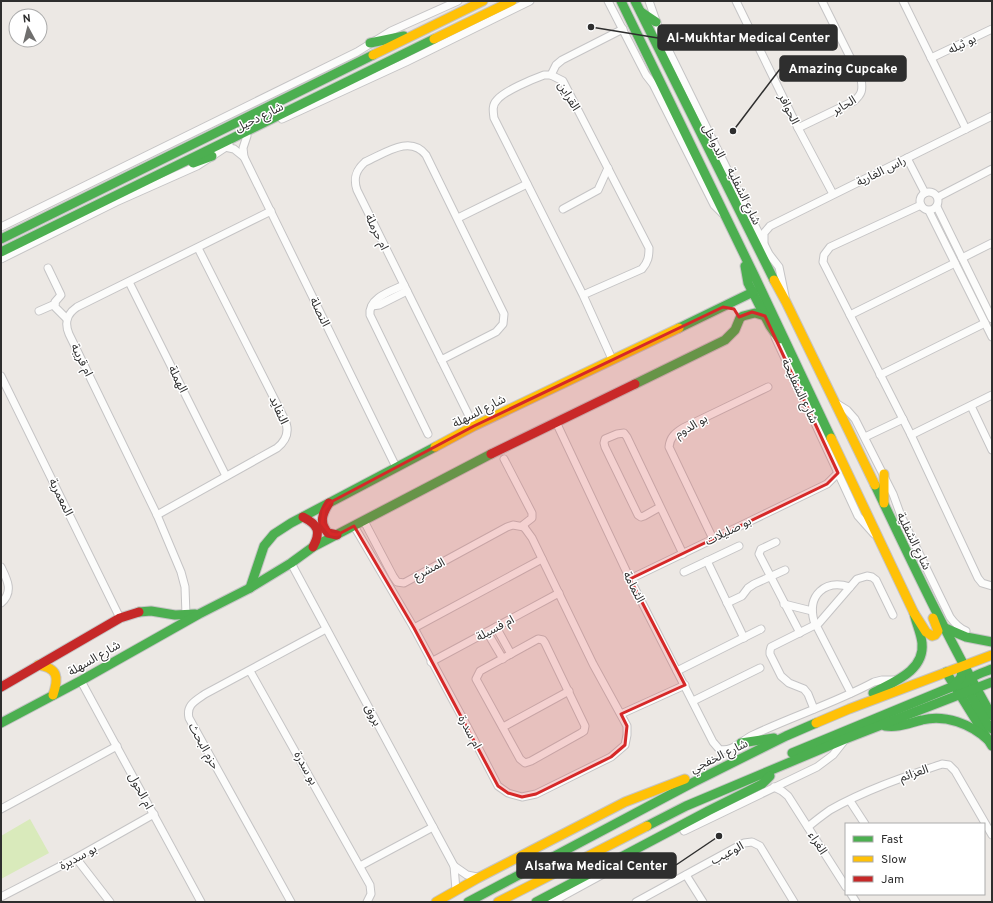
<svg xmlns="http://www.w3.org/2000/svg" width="993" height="903" viewBox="0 0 993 903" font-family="Overpass,'Noto Sans Arabic',sans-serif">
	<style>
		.pitch { fill: #d9eabb }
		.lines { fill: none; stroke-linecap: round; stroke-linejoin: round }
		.street-casing { stroke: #c5c4c5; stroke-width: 9 }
		.fast-casing { stroke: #c5c4c5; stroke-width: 11 }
		.slow-casing { stroke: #c5c4c5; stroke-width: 11 }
		.jam-casing { stroke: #c5c4c5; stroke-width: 11 }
		.street { stroke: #fcfcfb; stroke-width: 7 }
		.fast { stroke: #4caf50; stroke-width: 9 }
		.slow { stroke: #ffc107; stroke-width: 9 }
		.jam { stroke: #c62828; stroke-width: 9 }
		.marked { fill: #d62828; fill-opacity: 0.2; stroke: #d62828; stroke-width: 3; stroke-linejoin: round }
		.labels { text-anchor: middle; stroke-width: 3; stroke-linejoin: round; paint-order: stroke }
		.street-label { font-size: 12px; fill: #2e2e2e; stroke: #fff }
		.leader { fill: none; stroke: #2e2e2e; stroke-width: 1.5 }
		.callout-dot { fill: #2e2e2e; stroke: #fff; stroke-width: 1.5 }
		.callout { fill: #2e2e2e; stroke: #2e2e2e; stroke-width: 1.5 }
		.callout-label { font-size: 13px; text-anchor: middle; font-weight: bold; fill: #fff }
	</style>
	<rect width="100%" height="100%" fill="#ece8e4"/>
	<!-- pitch -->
	<polygon class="pitch" points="30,819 49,853 1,879 1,836"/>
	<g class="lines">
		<defs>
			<g id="street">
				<polyline points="608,1 646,75 653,84 714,205 722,213"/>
				<polyline points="649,1 661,35 769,254 779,267 785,296"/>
				<polyline points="736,1 798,128 833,194"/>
				<polyline points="903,1 966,129"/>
				<polyline points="931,58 992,29"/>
				<polyline points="551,75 556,65 562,60 623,29"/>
				<polyline points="282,119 406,62 530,1"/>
				<path d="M798,128l56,-27c8,-7 9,-11 7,-22l-39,-78"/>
				<polyline points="247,136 243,148 244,157 396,467"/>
				<polyline points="225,147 234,149 244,157"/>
				<polyline points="907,158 925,193"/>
				<circle cx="929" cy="201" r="9"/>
				<polyline points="938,197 992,169"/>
				<polyline points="921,205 830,247 824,255 823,262 911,435 978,578 982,583 992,586"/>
				<polyline points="937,207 992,319"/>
				<polyline points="563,209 598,190 608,168"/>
				<polyline points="929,211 992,337"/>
				<polyline points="458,218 527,184"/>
				<polyline points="1,227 357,52 391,31 458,1"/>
				<polyline points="764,242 764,233 770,226 992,116"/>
				<polyline points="962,258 992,243"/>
				<polyline points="1,259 116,202 197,166 229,145"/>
				<polyline points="48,268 61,295 55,302 55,307 67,319"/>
				<polyline points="129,282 226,476"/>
				<path d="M404,285c-13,6 -36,13 -34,30l58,119"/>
				<path d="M583,295l59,-26c6,-7 7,-12 7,-21l-86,-167 -12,-6h-7c-11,4 -40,16 -47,25 -5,5 -4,11 -3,18l89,177 29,64"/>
				<polyline points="372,306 379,305 407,291"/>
				<polyline points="39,311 55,304"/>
				<polyline points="850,315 955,263"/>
				<polyline points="775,337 858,516 874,534"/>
				<path d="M441,360l55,-28 7,-8 1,-10 -78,-159c-16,-21 -42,-1 -61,7 -9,8 -12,16 -8,28 39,79 78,158 117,236"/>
				<polyline points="880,375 985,323"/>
				<polyline points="1,376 120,618"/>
				<path d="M834,402l13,8 8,9 38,75 8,22 49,101c5,7 9,11 16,14"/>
				<polyline points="971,406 992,450"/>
				<path d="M556,422l74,157 83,163 6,7c13,4 23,-9 34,-14 40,-19 82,-32 121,-53l8,-2h12"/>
				<polyline points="911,435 992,395"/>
				<polyline points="865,437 903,419"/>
				<polyline points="504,459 532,513 532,518 523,525 524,527"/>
				<polyline points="660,507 644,516 641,517 638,515 605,447 604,443 605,439 617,434 624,433 627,437 683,554"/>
				<path d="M157,515l120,-67c10,-8 13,-18 7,-30l-86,-170"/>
				<polyline points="364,521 393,576 397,582 404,583 507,527 513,525 524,527"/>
				<polyline points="354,526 414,628 469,730 498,786 508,793 522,797 536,794 611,757 625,745 627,735 627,726 593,664 532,538 524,527"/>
				<path d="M713,539l-44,-92c1,-10 6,-14 14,-19l85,-41"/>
				<polyline points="776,542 761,549 759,554 800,633"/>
				<polyline points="707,561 744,638"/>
				<polyline points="291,563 454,866 456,890"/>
				<path d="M1,567c6,12 13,25 0,36"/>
				<polyline points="684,572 739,546"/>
				<polyline points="630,579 827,484 838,473"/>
				<path d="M850,587c-25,-8 -43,8 -36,34l37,72"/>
				<polyline points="727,603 742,596 748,588 754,584 785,570"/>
				<polyline points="784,604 812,611"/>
				<path d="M186,615l-1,-28 -4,-15 -24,-57 -88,-181c-5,-12 -2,-20 8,-27l194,-96"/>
				<polyline points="496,627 511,654"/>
				<polyline points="414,628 542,559"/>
				<polyline points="487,632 503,659"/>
				<polygon points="538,639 543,640 545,643 585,726 584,731 581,733 531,761 525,763 520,759 476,679 480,671"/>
				<polyline points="431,662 559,593"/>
				<polyline points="250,671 370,885 371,894 367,902"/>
				<polyline points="677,671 761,629"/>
				<polyline points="81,681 201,902"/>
				<polyline points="693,701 760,668"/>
				<polyline points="814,709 808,694 804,689 789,683 781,676 770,654 770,651 771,647 819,623 857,579 867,576 872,577 876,580 893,615"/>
				<polyline points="621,714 685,685"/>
				<polyline points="503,727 569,691"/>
				<polyline points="774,787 782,791 788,796 846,887"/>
				<polyline points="850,801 865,824"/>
				<polyline points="1,809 117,746"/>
				<path d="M808,827c7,-6 15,-12 22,-17 35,-20 74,-33 112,-46l7,1 6,6 37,64"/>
				<polyline points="684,831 817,767 833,755 844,741"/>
				<polyline points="76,858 110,902"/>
				<polyline points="360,866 433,827"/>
				<polyline points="454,866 467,875 477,877"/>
				<polyline points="686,875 703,902"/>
				<polyline points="851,894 856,902"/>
				<polyline points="1,897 76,858 154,814"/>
				<path d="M291,902l-102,-184c-3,-13 6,-17 16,-24l121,-65"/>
				<polyline points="552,902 618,866"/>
				<polyline points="636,902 744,843 752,842 760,846 794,902"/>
			</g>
			<g id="fast">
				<polyline points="621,1 755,277 831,438"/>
				<polyline points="635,1 774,280"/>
				<polyline points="641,12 656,22"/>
				<polyline points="370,43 404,36"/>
				<polyline points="193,163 212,156"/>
				<polyline points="1,239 373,55"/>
				<polyline points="1,252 434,39"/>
				<polyline points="745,266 748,283 770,326 779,339"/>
				<polyline points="679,328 753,292"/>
				<polyline points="635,384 725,340 735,330 740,318 743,316 755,313 765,316"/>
				<path d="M875,485c37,78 74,156 117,231"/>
				<polyline points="250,588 264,546 274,534 291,523 435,447"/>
				<polyline points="139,612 151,611 175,615 195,614"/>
				<polyline points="945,628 966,637 992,642"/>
				<polyline points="946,672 992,746"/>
				<polyline points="964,684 988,725 992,729"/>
				<path d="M960,691c6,-14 19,-17 32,-22"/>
				<path d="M873,693c20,-11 52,-22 49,-50 -1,-10 -6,-20 -8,-30"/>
				<polyline points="1,723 82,680 199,614 250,588 291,563 313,547 491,454"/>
				<path d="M885,726c14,2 24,-3 37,-6 23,-6 49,4 66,20"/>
				<polyline points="741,743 774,738"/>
				<polyline points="792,753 954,686 961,677 963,665"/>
				<polyline points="647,826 686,806 845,739 992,682"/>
				<polyline points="468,902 694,782 786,736 816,723"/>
				<polyline points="536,902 708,811 762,784 770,776"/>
			</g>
			<g id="slow">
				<polyline points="434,39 512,1"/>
				<polyline points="373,55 483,1"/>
				<polyline points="774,280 786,302 875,485"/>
				<polyline points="831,438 914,613 926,632 932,636 935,635 938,631 933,618"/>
				<polyline points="435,447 474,426 679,328"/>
				<polyline points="884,474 884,503"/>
				<path d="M38,665c20,3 21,12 15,30"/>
				<polyline points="816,723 849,709 992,655"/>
				<polyline points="436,902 478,878 625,802 685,779"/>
				<polyline points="498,902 647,826"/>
			</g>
			<g id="jam">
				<polyline points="491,454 635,384"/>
				<path d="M329,503c-7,11 -10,20 -1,30l9,2"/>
				<path d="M303,517c16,8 18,15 10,30"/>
				<polyline points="1,687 120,618 139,612"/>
			</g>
		</defs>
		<!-- street casing -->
		<use href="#street" class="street-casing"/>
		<!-- fast casing -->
		<use href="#fast" class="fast-casing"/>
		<!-- slow casing -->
		<use href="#slow" class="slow-casing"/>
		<!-- jam casing -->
		<use href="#jam" class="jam-casing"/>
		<!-- street -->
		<use href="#street" class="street"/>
		<!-- fast -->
		<use href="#fast" class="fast"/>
		<!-- slow -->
		<use href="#slow" class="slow"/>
		<!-- jam -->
		<use href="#jam" class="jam"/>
	</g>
	<!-- marked area -->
	<path class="marked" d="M723,307l11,2 5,8 13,-5 13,4 73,157 -11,11 -197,95 55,106 -64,29 6,12 -2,19 -14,12 -75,37 -14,3 -14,-4 -10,-7 -84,-158 -60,-102 -17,9 -6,-1 -9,-11 2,-13 5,-7 145,-77z"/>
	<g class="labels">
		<!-- street labels -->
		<g class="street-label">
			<text transform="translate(962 44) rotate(-26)" y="4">بو ثيله</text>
			<text transform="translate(569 96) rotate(59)" y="4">القراين</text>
			<text transform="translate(844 105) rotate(-30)" y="4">الحاير</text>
			<text transform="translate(789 109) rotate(64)" y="4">الحوافر</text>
			<text transform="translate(259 117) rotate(-26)" y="4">شارع دحيل</text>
			<text transform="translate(714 141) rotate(64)" y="4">الدواخل</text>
			<text transform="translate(881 171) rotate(-26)" y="4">راس الغارية</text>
			<text transform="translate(744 196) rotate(64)" y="4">شارع الشفلية</text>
			<text transform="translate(377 232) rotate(64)" y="4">ام حرملة</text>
			<text transform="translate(320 312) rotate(64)" y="4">النصلة</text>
			<text transform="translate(82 360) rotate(64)" y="4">ام قريبة</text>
			<text transform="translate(178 379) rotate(64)" y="4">الهملة</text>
			<text transform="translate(800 391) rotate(65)" y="4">شارع الشفليحة</text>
			<text transform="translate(279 410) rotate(66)" y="4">النفايد</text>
			<text transform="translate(479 411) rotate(-27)" y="4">شارع السهلة</text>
			<text transform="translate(691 426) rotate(-30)" y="4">بو الدوم</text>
			<text transform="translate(61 497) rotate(64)" y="4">المعمرية</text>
			<text transform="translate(728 531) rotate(-26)" y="4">بو صليلات</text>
			<text transform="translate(914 541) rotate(64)" y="4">شارع الشفلية</text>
			<text transform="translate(429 569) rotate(-28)" y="4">المشرع</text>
			<text transform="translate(634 587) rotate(63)" y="4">الثمامة</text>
			<text transform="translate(495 628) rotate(-28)" y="4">ام فسيلة</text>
			<text transform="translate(94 658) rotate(-30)" y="4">شارع السهلة</text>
			<text transform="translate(373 715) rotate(62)" y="4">بروق</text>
			<text transform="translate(470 732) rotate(62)" y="4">ام سدرة</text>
			<text transform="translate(204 746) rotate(61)" y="4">حزم البحث</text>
			<text transform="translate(719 756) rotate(-26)" y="4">شارع الخفجي</text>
			<text transform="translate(306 768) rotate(61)" y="4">بو سدرة</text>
			<text transform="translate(914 773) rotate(-19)" y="4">العزائم</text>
			<text transform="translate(141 791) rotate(62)" y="4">ام الحول</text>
			<text transform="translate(818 843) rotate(58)" y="4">الغراء</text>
			<text transform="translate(727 853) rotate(-28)" y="4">الوعيب</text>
			<text transform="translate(78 857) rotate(-28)" y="4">بو سديرة</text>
		</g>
	</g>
	<!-- callouts -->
	<path class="leader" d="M591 27L658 38M733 131L780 69M719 836L676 865"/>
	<g class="callout-dot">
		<circle cx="591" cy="27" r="4"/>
		<circle cx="733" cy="131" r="4"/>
		<circle cx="719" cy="836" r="4"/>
	</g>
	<g class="callout">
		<rect x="658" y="25" width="179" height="25" rx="4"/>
		<rect x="780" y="56" width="126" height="25" rx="4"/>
		<rect x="517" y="853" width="159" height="25" rx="4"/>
	</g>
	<g class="callout-label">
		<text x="748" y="42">Al-Mukhtar Medical Center</text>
		<text x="843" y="73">Amazing Cupcake</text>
		<text x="596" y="870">Alsafwa Medical Center</text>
	</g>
	<!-- border -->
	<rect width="993" height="903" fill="none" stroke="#2e2e2e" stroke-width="4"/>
	<!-- legend -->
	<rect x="845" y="823" width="140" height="72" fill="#ffffff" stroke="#ababab"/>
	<rect x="853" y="836" width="20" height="6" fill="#4caf50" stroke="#ababab"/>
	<text x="881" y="843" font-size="12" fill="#2e2e2e">Fast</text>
	<rect x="853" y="856" width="20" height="6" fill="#ffc107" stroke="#ababab"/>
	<text x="881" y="863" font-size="12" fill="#2e2e2e">Slow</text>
	<rect x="853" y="876" width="20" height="6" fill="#c62828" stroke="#ababab"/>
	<text x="881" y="883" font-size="12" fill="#2e2e2e">Jam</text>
	<!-- north arrow -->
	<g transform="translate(28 28) rotate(353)"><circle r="19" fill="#ffffff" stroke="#ababab"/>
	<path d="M0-3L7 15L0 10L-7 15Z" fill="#706f6e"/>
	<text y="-6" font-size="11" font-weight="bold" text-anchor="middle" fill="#2e2e2e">N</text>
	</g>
</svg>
